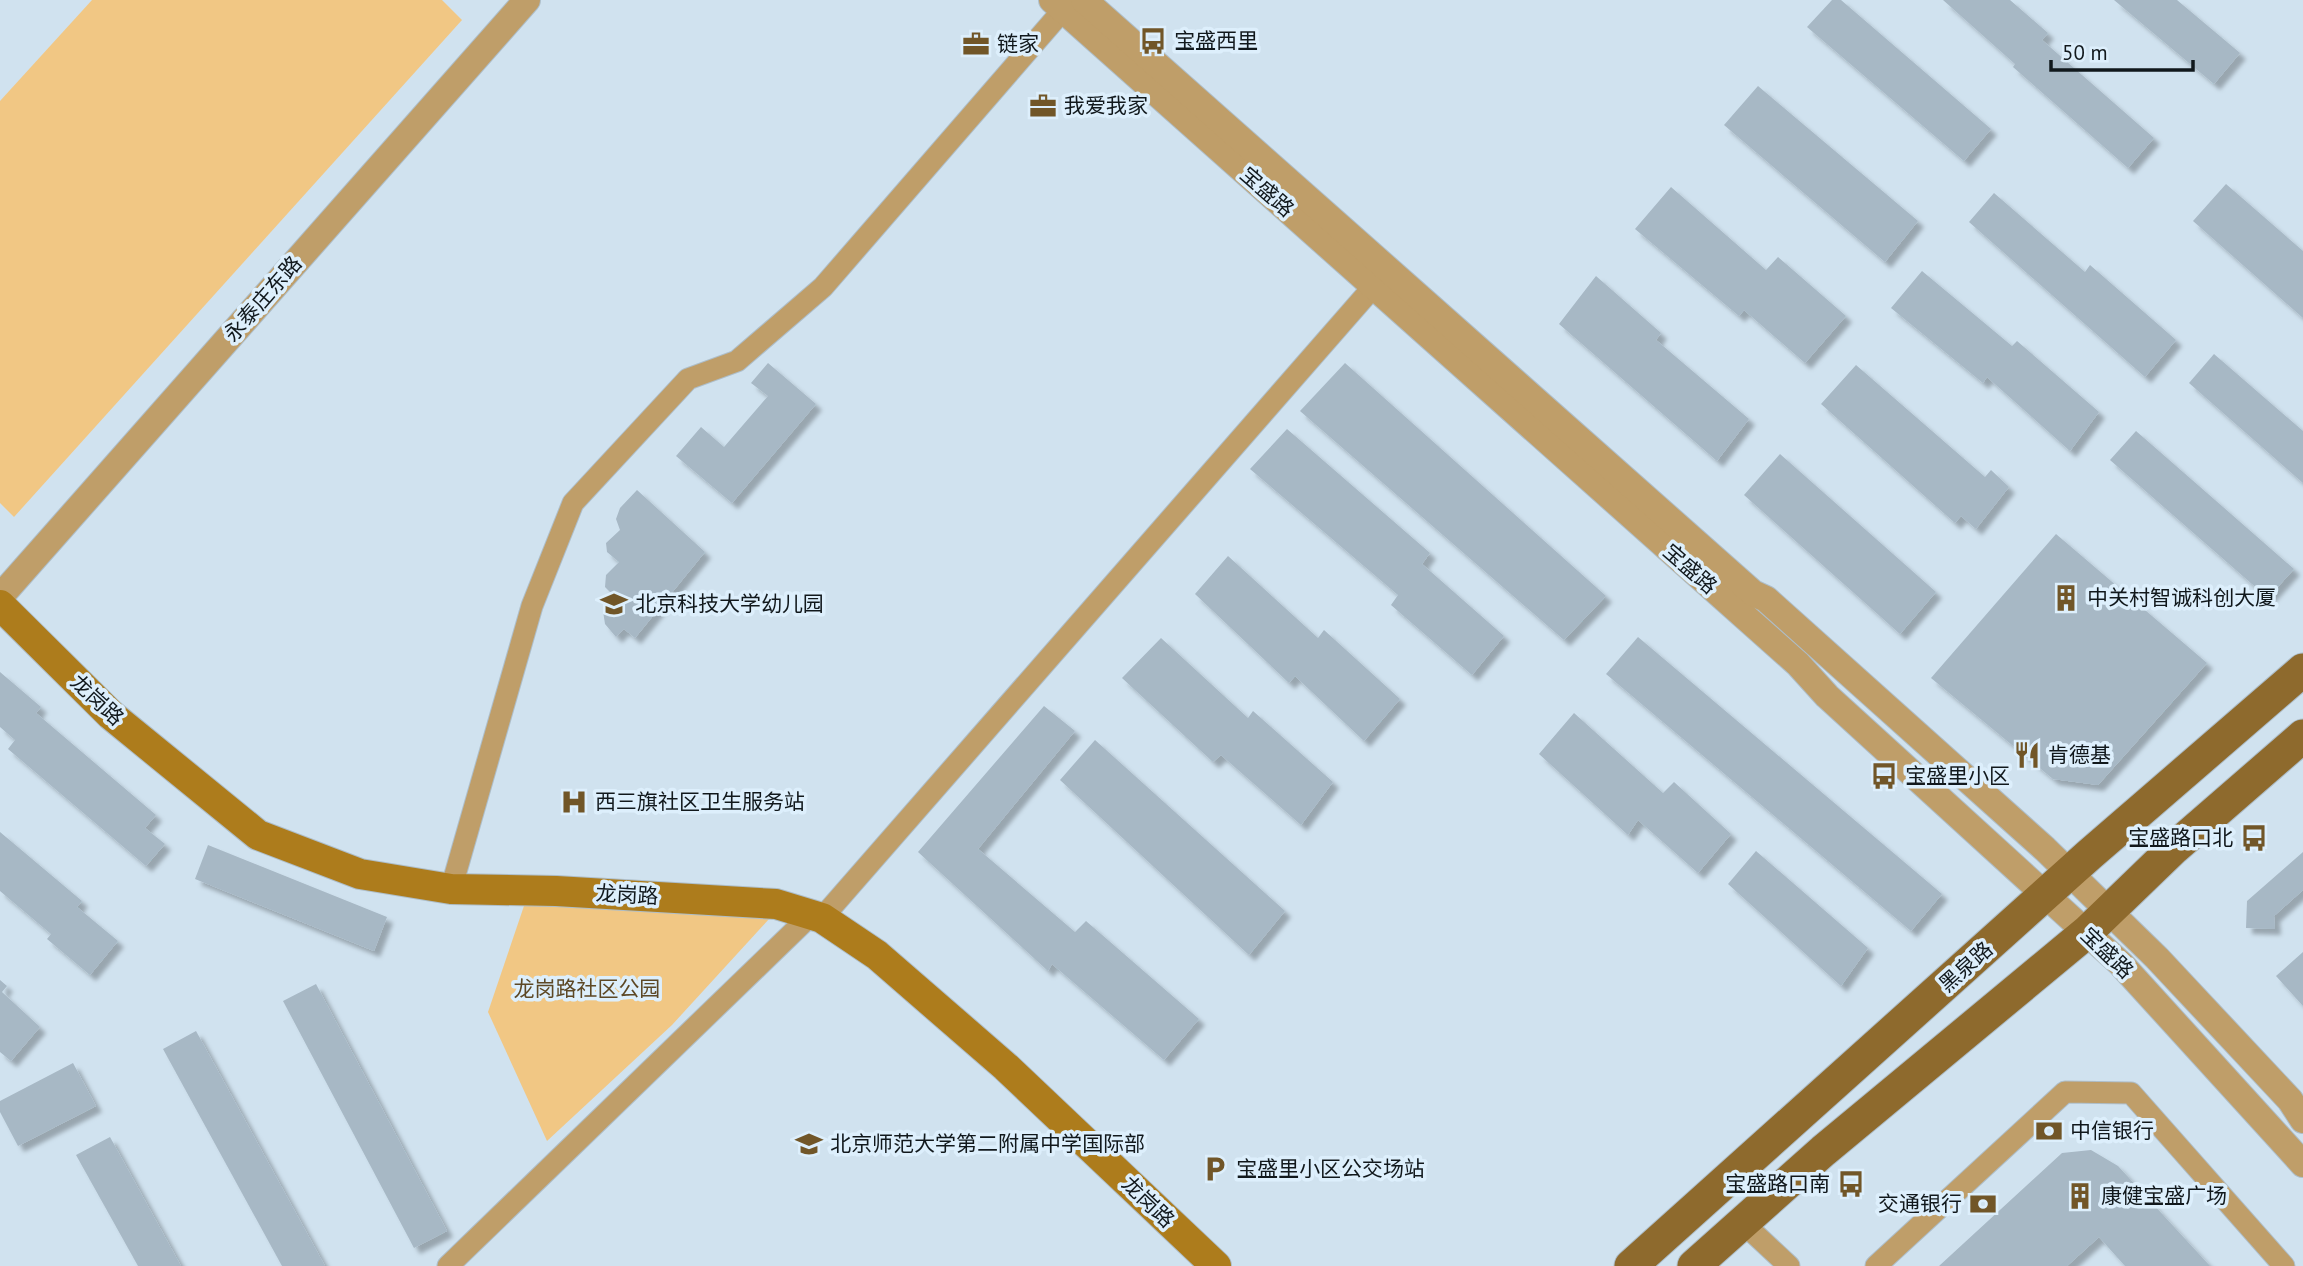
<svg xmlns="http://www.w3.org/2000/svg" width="2303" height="1266" viewBox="0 0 2303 1266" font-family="'PT Sans','Noto Sans SC',sans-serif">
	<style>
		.green { fill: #f1c784 }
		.building { fill: #a7b8c5; filter: url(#shadow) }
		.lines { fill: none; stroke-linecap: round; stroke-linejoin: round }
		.minor-casing { stroke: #aebec9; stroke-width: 23 }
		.tertiary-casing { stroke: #aebec9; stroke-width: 28 }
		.secondary-casing { stroke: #aebec9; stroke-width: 32 }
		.primary-casing { stroke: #aebec9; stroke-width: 35 }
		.minor { stroke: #bf9e69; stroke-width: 21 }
		.tertiary { stroke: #bf9e69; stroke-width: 26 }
		.secondary { stroke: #ad7c1c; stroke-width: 30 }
		.primary { stroke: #8e6a2d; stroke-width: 33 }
		.labels { text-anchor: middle; stroke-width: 7; stroke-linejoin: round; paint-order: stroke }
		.poi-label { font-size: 21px; fill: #11181c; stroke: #ddeffc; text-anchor: start }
		.street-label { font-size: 21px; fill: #11181c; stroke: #ddeffc }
		.park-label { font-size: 21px; fill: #5d4825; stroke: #ddeffc }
	</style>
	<defs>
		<filter id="shadow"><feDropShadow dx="6" dy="6" stdDeviation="2" flood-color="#0004"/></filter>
	</defs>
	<rect width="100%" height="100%" fill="#d0e2ef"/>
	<!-- green -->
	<g class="green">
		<polygon points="92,0 442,0 462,20 14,517 0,503 0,101"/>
		<polygon points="525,903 648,906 769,919 672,1025 547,1141 488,1012"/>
	</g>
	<!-- building -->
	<g class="building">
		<polygon points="1832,0 1841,0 1991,129 1964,161 1807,27"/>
		<polygon points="1943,0 2010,0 2048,33 2042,40 2154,138 2128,168 2013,67 2015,64"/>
		<polygon points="2114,0 2177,0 2240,53 2214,84"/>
		<polygon points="1758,86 1918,221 1885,262 1724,125"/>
		<polygon points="2226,184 2303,251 2303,318 2193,221"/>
		<polygon points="1671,187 1766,270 1778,257 1846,316 1805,363 1744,310 1739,316 1635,229"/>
		<polygon points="1994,193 2085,272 2090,265 2176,340 2145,377 1969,222"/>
		<polygon points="1922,271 2012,346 2017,341 2099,412 2070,451 1987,377 1983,383 1891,308"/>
		<polygon points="1596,276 1661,333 1656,340 1749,419 1717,461 1559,324"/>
		<polygon points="2214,354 2303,431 2303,483 2189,383"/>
		<polygon points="768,363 816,404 732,503 676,456 701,427 724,447 768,396 751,383"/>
		<polygon points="1345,363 1606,596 1564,640 1300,411"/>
		<polygon points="1856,365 1985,477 1991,470 2009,487 1976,529 1961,516 1955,523 1821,404"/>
		<polygon points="1287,429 1430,553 1422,564 1504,636 1472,675 1391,605 1398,595 1250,469"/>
		<polygon points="2136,431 2294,569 2268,598 2110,460"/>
		<polygon points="1780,454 1936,592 1900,634 1744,495"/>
		<polygon points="637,490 705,552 635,638 624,629 616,637 605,624 603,611 616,598 605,587 606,575 619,562 607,552 606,543 620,530 616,519 620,508"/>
		<polygon points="2056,534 2207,663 2098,785 2053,779 1931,678"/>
		<polygon points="1228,556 1318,638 1324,630 1400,699 1364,741 1295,676 1289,683 1195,594"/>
		<polygon points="1638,637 1942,894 1911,931 1606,674"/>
		<polygon points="1161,638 1248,718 1253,711 1333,782 1301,825 1221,755 1213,762 1122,678"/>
		<polygon points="0,672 41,707 36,713 156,815 145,828 165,844 146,866 8,749 15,740 0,727"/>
		<polygon points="1044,706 1075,731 978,849 1075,932 1086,921 1199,1019 1164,1060 1052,964 1048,971 918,852"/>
		<polygon points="1574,713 1663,793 1674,782 1731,834 1698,873 1638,820 1628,835 1539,754"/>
		<polygon points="1095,740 1285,911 1249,955 1060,780"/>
		<polygon points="0,832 82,901 77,907 118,941 90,975 47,939 51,934 0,891"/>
		<polygon points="208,845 387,917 374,951 195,879"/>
		<polygon points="1756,851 1868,948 1841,986 1728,884"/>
		<polygon points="2303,852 2303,890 2274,916 2275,929 2246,928 2247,901"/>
		<polygon points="2303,952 2303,1006 2276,976"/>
		<polygon points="0,980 7,986 2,992 40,1027 11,1061 0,1052"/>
		<polygon points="316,984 447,1231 414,1248 283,1001"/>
		<polygon points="196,1031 325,1266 282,1266 163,1049"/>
		<polygon points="73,1063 96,1106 18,1146 0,1112 0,1101"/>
		<polygon points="110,1137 181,1266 138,1266 76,1155"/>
		<polygon points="2091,1150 2118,1166 2210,1266 2125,1266 2099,1237 2067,1266 1939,1266 2062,1153"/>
	</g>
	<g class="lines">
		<defs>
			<g id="minor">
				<polyline points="451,889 532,606 573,503 688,379 737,361 823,287 1063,10"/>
				<polyline points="822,918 1374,286"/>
				<polyline points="1743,1223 1789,1266"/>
				<polyline points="448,1266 811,915"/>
				<polyline points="1876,1266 2065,1092 2131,1093 2284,1266"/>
			</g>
			<g id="tertiary">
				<polyline points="1052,0 1798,664 1827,696 2121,964 2303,1164"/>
				<polyline points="1084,0 1753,593 1766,599 2045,849 2157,958 2290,1100 2303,1120"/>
				<polyline points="0,597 527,0"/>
			</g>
			<polyline id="secondary" points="0,605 111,715 258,835 360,874 451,889 556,891 776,904 822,918 877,955 1006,1067 1216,1266"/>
			<g id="primary">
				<polyline points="1631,1266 2089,855 2303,670"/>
				<polyline points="1694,1266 1823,1151 2087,932 2174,848 2303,736"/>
			</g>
		</defs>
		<!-- minor casing -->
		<use href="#minor" class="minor-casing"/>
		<!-- tertiary casing -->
		<use href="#tertiary" class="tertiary-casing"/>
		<!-- secondary casing -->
		<use href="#secondary" class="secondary-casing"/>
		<!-- primary casing -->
		<use href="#primary" class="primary-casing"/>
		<!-- minor -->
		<use href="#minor" class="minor"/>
		<!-- tertiary -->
		<use href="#tertiary" class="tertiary"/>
		<!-- secondary -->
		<use href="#secondary" class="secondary"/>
		<!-- primary -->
		<use href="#primary" class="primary"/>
	</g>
	<!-- icons -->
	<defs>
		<symbol id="bus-bare" viewBox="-9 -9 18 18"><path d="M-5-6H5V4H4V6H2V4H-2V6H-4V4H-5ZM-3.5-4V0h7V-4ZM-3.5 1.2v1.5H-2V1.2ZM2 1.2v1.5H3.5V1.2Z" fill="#715628" stroke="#ddeffc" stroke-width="2.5" paint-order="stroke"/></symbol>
		<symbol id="office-bare" viewBox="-9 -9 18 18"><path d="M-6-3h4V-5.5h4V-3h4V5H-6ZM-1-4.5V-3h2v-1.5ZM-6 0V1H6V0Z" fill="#715628" stroke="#ddeffc" stroke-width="2.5" paint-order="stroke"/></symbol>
		<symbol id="building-bare" viewBox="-9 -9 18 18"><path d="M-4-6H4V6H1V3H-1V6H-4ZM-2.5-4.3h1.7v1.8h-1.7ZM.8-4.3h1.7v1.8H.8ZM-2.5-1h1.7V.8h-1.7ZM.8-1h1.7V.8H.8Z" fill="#715628" stroke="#ddeffc" stroke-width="2.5" paint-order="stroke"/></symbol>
		<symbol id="school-bare" viewBox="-9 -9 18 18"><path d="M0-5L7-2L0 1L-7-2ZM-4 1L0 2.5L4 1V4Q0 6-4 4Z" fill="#715628" stroke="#ddeffc" stroke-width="2.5" paint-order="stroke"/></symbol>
		<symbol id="restaurant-bare" viewBox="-9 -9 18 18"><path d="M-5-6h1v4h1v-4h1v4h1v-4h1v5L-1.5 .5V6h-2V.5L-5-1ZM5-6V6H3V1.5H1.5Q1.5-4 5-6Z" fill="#715628" stroke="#ddeffc" stroke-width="2.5" paint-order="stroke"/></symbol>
		<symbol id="hospital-bare" viewBox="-9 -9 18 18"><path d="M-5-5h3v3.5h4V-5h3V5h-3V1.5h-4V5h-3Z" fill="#715628" stroke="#ddeffc" stroke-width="2.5" paint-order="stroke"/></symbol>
		<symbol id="bank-bare" viewBox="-9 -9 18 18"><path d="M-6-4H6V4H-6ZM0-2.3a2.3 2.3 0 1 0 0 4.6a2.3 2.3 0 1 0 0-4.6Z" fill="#715628" stroke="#ddeffc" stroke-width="2.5" paint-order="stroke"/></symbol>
		<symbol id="parking-bare" viewBox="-9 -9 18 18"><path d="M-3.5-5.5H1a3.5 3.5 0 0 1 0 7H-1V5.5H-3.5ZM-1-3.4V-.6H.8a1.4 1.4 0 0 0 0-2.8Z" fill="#715628" stroke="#ddeffc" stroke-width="2.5" paint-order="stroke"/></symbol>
	</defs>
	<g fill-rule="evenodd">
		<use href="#bus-bare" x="1134" y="22" width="38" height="38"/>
		<use href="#office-bare" x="957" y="25" width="38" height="38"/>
		<use href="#office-bare" x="1024" y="87" width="38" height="38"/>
		<use href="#building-bare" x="2047" y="579" width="38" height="38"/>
		<use href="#school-bare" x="595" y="585" width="38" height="38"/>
		<use href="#restaurant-bare" x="2008" y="736" width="38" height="38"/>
		<use href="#bus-bare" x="1865" y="757" width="38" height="38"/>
		<use href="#hospital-bare" x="555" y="783" width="38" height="38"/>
		<use href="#bus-bare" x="2235" y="819" width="38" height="38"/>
		<use href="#bank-bare" x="2030" y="1112" width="38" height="38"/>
		<use href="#school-bare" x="790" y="1125" width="38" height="38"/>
		<use href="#parking-bare" x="1196" y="1150" width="38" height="38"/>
		<use href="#bus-bare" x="1832" y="1165" width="38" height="38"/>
		<use href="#building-bare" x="2061" y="1177" width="38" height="38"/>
		<use href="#bank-bare" x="1964" y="1185" width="38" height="38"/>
	</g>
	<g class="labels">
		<!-- poi labels -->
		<g class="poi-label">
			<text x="1174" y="48">宝盛西里</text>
			<text x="997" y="51">链家</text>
			<text x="1064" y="113">我爱我家</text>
			<text x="2087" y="605">中关村智诚科创大厦</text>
			<text x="635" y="611">北京科技大学幼儿园</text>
			<text x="2048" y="762">肯德基</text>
			<text x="1905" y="783">宝盛里小区</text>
			<text x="595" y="809">西三旗社区卫生服务站</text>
			<text x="2233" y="845" text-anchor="end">宝盛路口北</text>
			<text x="2070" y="1138">中信银行</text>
			<text x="830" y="1151">北京师范大学第二附属中学国际部</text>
			<text x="1236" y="1176">宝盛里小区公交场站</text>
			<text x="1830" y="1191" text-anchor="end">宝盛路口南</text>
			<text x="2101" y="1203">康健宝盛广场</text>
			<text x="1962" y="1211" text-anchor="end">交通银行</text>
		</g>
		<!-- street labels -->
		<g class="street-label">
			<text transform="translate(1267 192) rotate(41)" y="7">宝盛路</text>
			<text transform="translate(263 299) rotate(-49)" y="7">永泰庄东路</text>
			<text transform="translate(1690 569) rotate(41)" y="7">宝盛路</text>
			<text transform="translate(97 700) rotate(43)" y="7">龙岗路</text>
			<text transform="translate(627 895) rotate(3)" y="7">龙岗路</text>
			<text transform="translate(2107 953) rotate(44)" y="7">宝盛路</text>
			<text transform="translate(1966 967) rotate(-42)" y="7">黑泉路</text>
			<text transform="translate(1148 1202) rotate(44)" y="7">龙岗路</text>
		</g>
		<!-- park labels -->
		<g class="park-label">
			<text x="587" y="996">龙岗路社区公园</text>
		</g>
	</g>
	<!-- scale -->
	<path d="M2051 60v10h142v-10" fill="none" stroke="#11181c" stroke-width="3.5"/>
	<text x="2062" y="60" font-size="21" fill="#11181c" stroke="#ddeffc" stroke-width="5" paint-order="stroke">50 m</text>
</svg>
